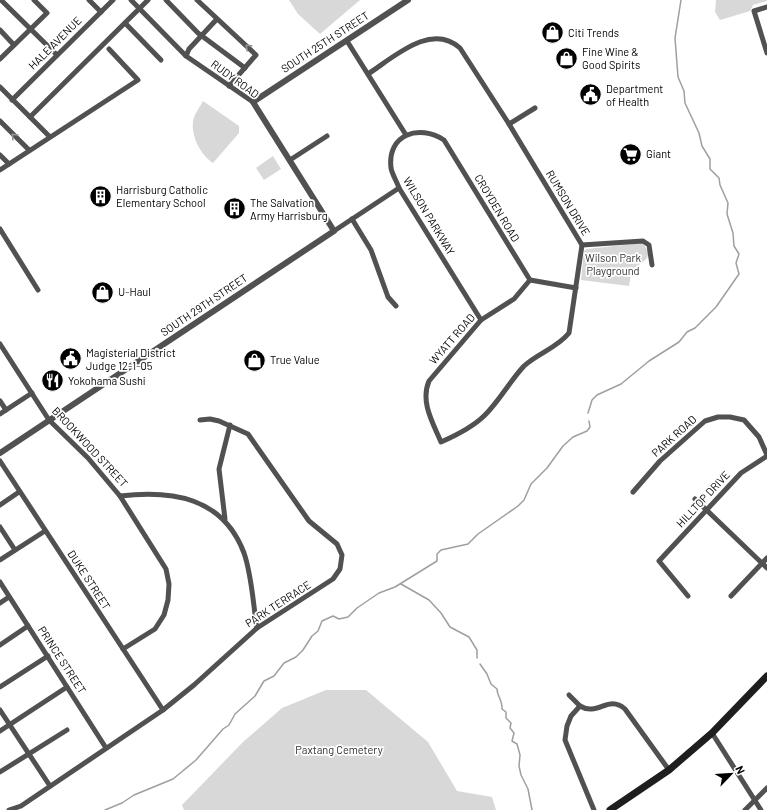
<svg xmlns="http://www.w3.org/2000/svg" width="767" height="810" viewBox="0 0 767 810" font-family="Barlow,sans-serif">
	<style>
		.green { fill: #d8d8d8 }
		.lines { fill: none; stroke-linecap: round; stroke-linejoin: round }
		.stream { stroke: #9f9f9f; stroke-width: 1.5 }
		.minor { stroke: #515151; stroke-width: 5 }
		.tertiary { stroke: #515151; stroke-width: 6 }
		.secondary { stroke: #1e1e1e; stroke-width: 7 }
		.oneway { stroke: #979797 }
		.labels { text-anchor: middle; stroke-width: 3.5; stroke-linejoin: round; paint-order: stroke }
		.poi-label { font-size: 11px; fill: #000; stroke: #fff; text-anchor: start }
		.street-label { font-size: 11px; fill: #000; stroke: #fff }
		.park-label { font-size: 11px; fill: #2f2f2f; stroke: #fff }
	</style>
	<rect width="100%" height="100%" fill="#fff"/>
	<!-- green -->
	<g class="green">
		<polygon points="289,0 360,0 320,34 298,14"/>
		<polygon points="716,0 767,0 767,1 753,5 750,11 720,20 715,12"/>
		<path d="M203,101l36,25v7l-26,30c-12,-8 -22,-26 -20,-42 1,-7 7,-14 10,-20z"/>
		<polygon points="273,156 281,169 264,180 256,168"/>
		<polygon points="643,243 649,253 647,258 643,262 632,269 629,286 581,280 584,251 587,249"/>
		<polygon points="326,690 366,690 428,742 457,791 492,797 496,810 184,810 182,805 243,742 282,708"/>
	</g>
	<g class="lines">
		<!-- stream -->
		<g class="stream">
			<polyline points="588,413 592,400 597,395 621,384 649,361 679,342 687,332 695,328 716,307 739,274 736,263 739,254 734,246 733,233 727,214 728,203 720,185 719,178 710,169 710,159 702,146 699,133 685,103 684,91 678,77 675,38 681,0"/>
			<polyline points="401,584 429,600 441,613 450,627 469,637 477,650 477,658"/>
			<path d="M480,664l7,10 4,10 6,5c0,7 6,12 5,20l4,3v6l5,5 -1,5 4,5 -2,8 5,3 3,11 -1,11 2,9 7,14 4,21"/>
			<polyline points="105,810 122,803 134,795 173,779 196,760 223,729 229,725 235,714 255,696 264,681 274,676 284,663 296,657 303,650 312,636 318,631 322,621 333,616 339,619 348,617 357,608 379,593 395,587 437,561 437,554 441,550 468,544 478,534 518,506 524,500 531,484 547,468 563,446 573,437 587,431 590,427 589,421"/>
		</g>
		<!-- minor -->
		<g class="minor">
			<polyline points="1,0 57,55"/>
			<polyline points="89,0 101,12"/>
			<polyline points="131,0 186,56 253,102"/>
			<polyline points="166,0 198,33 245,68"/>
			<polyline points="197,0 256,55 229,86"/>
			<polyline points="767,7 754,11 767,53"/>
			<polyline points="125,23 161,60"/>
			<polyline points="0,30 14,45"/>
			<polyline points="347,41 406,135"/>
			<polyline points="186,56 189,49 217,19"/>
			<polyline points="0,59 47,13 34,0"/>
			<path d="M368,74c26,-17 63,-52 92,-26l49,76 73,121 -13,88c-12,15 -31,20 -45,33 -14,15 -24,34 -39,49 -12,12 -28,20 -44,27 -8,-19 -21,-40 -12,-61l52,-61 33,-21 16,-19"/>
			<polyline points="0,87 49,136"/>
			<polyline points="12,100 113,0"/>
			<polyline points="30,117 148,0"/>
			<polyline points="0,121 29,150"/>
			<polyline points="509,124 535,108"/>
			<polyline points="0,155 9,164"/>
			<polyline points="290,160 327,136"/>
			<polyline points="0,170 138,80 109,49"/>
			<polyline points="352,219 371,250 388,297 396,306"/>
			<polyline points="0,229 38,290"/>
			<polyline points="334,231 399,188"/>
			<polyline points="582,245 643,241 649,245 652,265"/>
			<path d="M481,320l-82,-132c-2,-6 -7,-14 -8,-20 -4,-34 28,-44 53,-28l86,140 46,8"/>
			<path d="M0,344l49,76 39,38 32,38c52,-6 103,1 124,57 8,23 9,51 13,75"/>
			<polyline points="0,401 6,410"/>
			<polyline points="0,414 32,393"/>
			<polyline points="0,461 163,710"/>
			<polyline points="633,492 660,461 705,421 718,417 730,417 744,420 759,437 767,455"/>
			<polyline points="120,496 166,569 169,584 168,600 164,615 155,629 123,649"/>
			<polyline points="695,499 767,568"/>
			<polyline points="0,505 19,492"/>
			<polyline points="225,519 219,469 230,425"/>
			<polyline points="0,527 15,550"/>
			<polyline points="0,560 45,531"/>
			<polyline points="0,582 106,748"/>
			<polyline points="688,596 659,561 741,473 767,456"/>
			<polyline points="731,596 767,558"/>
			<polyline points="0,603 9,597"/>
			<polyline points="0,645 28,626"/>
			<polyline points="0,687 48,656"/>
			<polyline points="569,695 580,706"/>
			<polyline points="0,710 50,786"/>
			<polyline points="0,731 67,687"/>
			<polyline points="712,733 761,810"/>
			<polyline points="0,772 67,730"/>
			<polyline points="9,810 21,806 163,710 194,685 257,628 333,579 340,569 342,555 337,544 309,521 248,434 219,421 210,419 200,420"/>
			<path d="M594,810l-29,-70 2,-14 4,-10 9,-10c18,11 28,-12 45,3l44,61"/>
			<polyline points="745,810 767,788"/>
		</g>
		<!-- tertiary -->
		<polyline class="tertiary" points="0,453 334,231 253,102 408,0"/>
		<!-- secondary -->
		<polyline class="secondary" points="610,810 669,770 712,733 767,676"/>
	</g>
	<!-- one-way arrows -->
	<defs><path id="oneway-chevron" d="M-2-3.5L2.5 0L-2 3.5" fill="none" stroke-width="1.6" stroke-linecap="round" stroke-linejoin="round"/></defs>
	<g class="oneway">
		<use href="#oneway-chevron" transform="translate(248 47) rotate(-137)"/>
		<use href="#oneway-chevron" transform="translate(14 136) rotate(-135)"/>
	</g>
	<!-- icons -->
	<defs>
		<symbol id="shop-disc" viewBox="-11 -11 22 22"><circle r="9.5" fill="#000" stroke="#fff"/><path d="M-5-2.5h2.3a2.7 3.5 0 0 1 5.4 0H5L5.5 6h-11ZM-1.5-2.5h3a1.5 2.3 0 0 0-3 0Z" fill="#fff"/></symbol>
		<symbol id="civic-disc" viewBox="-11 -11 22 22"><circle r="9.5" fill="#000" stroke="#fff"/><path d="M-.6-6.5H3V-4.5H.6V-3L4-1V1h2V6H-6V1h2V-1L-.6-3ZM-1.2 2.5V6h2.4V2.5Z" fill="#fff"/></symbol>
		<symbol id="supermarket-disc" viewBox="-11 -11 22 22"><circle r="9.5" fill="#000" stroke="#fff"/><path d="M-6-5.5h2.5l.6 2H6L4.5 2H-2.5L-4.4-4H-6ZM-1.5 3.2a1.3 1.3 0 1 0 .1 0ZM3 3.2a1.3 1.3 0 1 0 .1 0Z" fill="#fff"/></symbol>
		<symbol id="building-disc" viewBox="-11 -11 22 22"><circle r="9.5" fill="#000" stroke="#fff"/><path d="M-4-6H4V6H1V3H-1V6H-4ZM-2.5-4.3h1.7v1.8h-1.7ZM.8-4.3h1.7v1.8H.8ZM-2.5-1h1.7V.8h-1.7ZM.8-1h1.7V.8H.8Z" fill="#fff"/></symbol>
		<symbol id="restaurant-disc" viewBox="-11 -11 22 22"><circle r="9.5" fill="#000" stroke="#fff"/><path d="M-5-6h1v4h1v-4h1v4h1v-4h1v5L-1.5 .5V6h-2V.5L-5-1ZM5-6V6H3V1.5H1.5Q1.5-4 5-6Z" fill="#fff"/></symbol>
	</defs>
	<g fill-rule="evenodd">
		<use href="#shop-disc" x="540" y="20" width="25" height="25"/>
		<use href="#shop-disc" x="554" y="46" width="25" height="25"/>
		<use href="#civic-disc" x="578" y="82" width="25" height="25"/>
		<use href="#supermarket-disc" x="618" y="142" width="25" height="25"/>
		<use href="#building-disc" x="88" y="184" width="25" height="25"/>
		<use href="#building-disc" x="222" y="196" width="25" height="25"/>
		<use href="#shop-disc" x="90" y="280" width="25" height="25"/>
		<use href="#civic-disc" x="58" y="346" width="25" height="25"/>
		<use href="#shop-disc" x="242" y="348" width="25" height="25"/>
		<use href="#restaurant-disc" x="40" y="368" width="25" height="25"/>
	</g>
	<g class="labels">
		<!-- poi labels -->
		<g class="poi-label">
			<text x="568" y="37">Citi Trends</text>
			<text x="582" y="56">Fine Wine &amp;<tspan x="582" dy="13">Good Spirits</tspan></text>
			<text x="606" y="93">Department<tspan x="606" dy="13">of Health</tspan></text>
			<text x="646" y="158">Giant</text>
			<text x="116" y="194">Harrisburg Catholic<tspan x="116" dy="13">Elementary School</tspan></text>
			<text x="250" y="207">The Salvation<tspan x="250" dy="13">Army Harrisburg</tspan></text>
			<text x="118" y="296">U-Haul</text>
			<text x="86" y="357">Magisterial District<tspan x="86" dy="13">Judge 12-1-05</tspan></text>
			<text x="270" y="364">True Value</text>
			<text x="68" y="385">Yokohama Sushi</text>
		</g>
		<!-- street labels -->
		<g class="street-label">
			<text transform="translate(325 42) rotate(-33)" y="4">SOUTH 25TH STREET</text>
			<text transform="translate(55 43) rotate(-45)" y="4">HALE AVENUE</text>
			<text transform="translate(235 79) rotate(36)" y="4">RUDY ROAD</text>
			<text transform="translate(568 203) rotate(59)" y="4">RUMSON DRIVE</text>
			<text transform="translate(497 208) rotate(59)" y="4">CROYDEN ROAD</text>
			<text transform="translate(429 216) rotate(59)" y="4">WILSON PARKWAY</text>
			<text transform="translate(204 305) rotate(-34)" y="4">SOUTH 29TH STREET</text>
			<text transform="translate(452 339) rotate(-49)" y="4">WYATT ROAD</text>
			<text transform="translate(674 436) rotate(-42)" y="4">PARK ROAD</text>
			<text transform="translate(90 447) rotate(47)" y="4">BROOKWOOD STREET</text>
			<text transform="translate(703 499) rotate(-47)" y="4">HILLTOP DRIVE</text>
			<text transform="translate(89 580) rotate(57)" y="4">DUKE STREET</text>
			<text transform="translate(278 604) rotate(-33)" y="4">PARK TERRACE</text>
			<text transform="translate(62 660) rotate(57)" y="4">PRINCE STREET</text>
		</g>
		<!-- park labels -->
		<g class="park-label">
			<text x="613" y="262">Wilson Park<tspan x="613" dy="13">Playground</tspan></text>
			<text x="339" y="754">Paxtang Cemetery</text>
		</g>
	</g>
	<!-- north arrow -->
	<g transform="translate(731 774) rotate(65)" stroke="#ffffff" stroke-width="3" paint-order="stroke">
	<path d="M0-3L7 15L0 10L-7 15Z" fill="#000000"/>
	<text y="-6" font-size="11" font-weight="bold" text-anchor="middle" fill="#000000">N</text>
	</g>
</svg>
